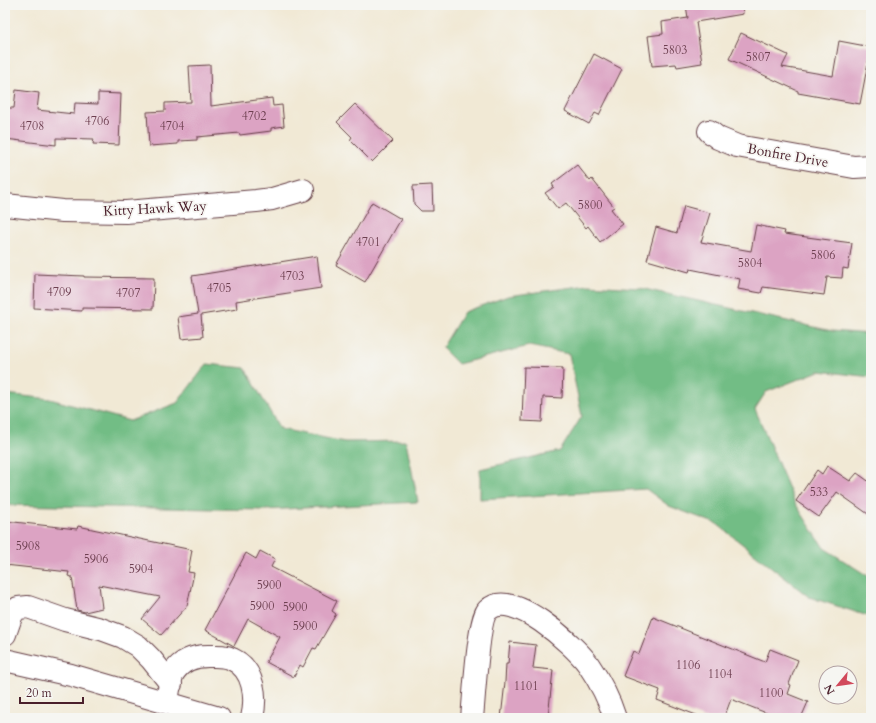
<svg xmlns="http://www.w3.org/2000/svg" width="876" height="723" viewBox="0 0 876 723" font-family="Cardo,serif">
	<style>
		.forest { fill: #72bd85; stroke: #5e6e58 }
		.building { fill: #dca3c3 }
		.lines { fill: none; stroke-linecap: round; stroke-linejoin: round }
		.minor-casing { stroke: #633d44; stroke-width: 24 }
		.minor { stroke: #fff; stroke-width: 22 }
		.labels { text-anchor: middle; stroke-width: 3.5; stroke-linejoin: round; paint-order: stroke }
		.number-label { font-size: 12px; fill: #6e4051 }
		.street-label { font-size: 14px; fill: #4a1f2b; stroke: #f6f6f2 }
	</style>
	<rect width="100%" height="100%" fill="#f6f6f2"/>
	<filter id="ink" filterUnits="userSpaceOnUse"><feTurbulence type="fractalNoise" baseFrequency=".025" numOctaves="2"/><feDisplacementMap in="SourceGraphic" scale="8" xChannelSelector="R" yChannelSelector="G"/><feConvolveMatrix kernelMatrix="1 2 1 2 8 2 1 2 1" color-interpolation-filters="sRGB"/></filter>
	<filter id="wash" filterUnits="userSpaceOnUse"><feTurbulence type="fractalNoise" baseFrequency=".012" numOctaves="4" result="noise"/><feDisplacementMap in="SourceGraphic" scale="16" xChannelSelector="R" yChannelSelector="G"/><feGaussianBlur stdDeviation="0.9" result="paint"/><feColorMatrix in="noise" values="0 0 0 0 0 0 0 0 0 0 0 0 0 0 0 0 0 1.4 0 .05"/><feComposite in="paint" operator="in"/></filter>
	<g filter="url(#wash)">
		<rect width="100%" height="100%" fill="#f1e9d5"/>
		<!-- forest -->
		<g class="forest">
			<polygon points="588,285 640,288 832,331 871,334 871,377 819,371 766,392 755,409 795,503 824,548 871,578 871,617 809,597 717,524 669,506 646,489 480,499 480,469 560,451 582,416 569,354 529,346 458,364 442,348 464,312 508,296"/>
			<polygon points="207,364 245,368 280,429 345,442 406,441 418,502 265,510 5,505 5,394 50,399 130,421 177,403"/>
		</g>
		<g id="blocks">
			<!-- building -->
			<g class="building">
				<polygon points="686,5 742,5 743,14 696,22 702,63 677,67 676,64 652,66 648,36 663,34 662,22 688,18"/>
				<polygon points="741,33 788,55 782,67 833,76 839,41 871,47 860,104 798,93 798,91 729,59"/>
				<polygon points="594,54 622,69 599,115 595,113 589,124 565,111"/>
				<polygon points="210,65 211,106 272,98 273,106 282,105 284,126 271,128 271,131 240,135 239,133 197,137 197,140 178,141 178,144 149,146 147,112 165,111 165,103 191,102 189,66"/>
				<polygon points="16,90 39,93 37,110 74,114 75,103 98,104 98,93 121,94 119,145 93,144 94,139 56,138 56,145 5,139 8,108 14,108"/>
				<polygon points="355,104 393,141 372,162 350,140 352,137 337,122"/>
				<polygon points="577,165 590,181 592,179 614,207 611,209 623,224 600,242 588,226 586,228 566,203 558,209 545,193 554,187 552,184"/>
				<polygon points="432,185 433,211 421,211 414,204 413,186"/>
				<polygon points="372,202 401,219 365,282 336,265"/>
				<polygon points="684,206 710,213 701,242 751,251 756,225 785,231 784,234 852,243 848,269 843,268 842,278 827,277 824,295 763,287 761,293 738,289 740,279 690,269 689,272 647,260 656,227 677,233"/>
				<polygon points="317,256 321,288 236,301 237,309 201,315 203,337 181,339 178,317 198,314 192,276"/>
				<polygon points="35,274 84,276 84,277 154,278 153,309 82,308 82,311 34,308"/>
				<polygon points="524,367 563,368 562,398 543,397 542,422 522,421"/>
				<polygon points="827,466 850,481 857,473 871,483 871,516 837,492 819,517 796,501 817,470 822,474"/>
				<polygon points="5,521 77,529 78,526 192,550 188,572 194,573 187,606 161,635 142,619 160,597 99,585 102,608 85,612 77,610 72,577 68,576 69,572 5,565"/>
				<polygon points="260,551 275,559 271,567 337,601 332,611 336,614 316,649 313,648 303,667 300,665 294,677 266,662 280,637 248,619 234,646 205,630 246,553 256,559"/>
				<polygon points="653,617 765,662 770,649 798,660 789,684 791,685 788,694 808,702 801,718 779,718 731,699 724,718 704,718 657,700 660,690 623,676 633,651 639,654"/>
				<polygon points="510,642 536,645 533,668 553,670 548,718 501,718 505,682 506,664 508,664"/>
			</g>
		</g>
	</g>
	<g filter="url(#ink)">
		<use href="#blocks" fill-opacity="0" stroke="#633d44" stroke-width="1"/>
		<g class="lines">
			<defs>
				<g id="minor">
					<polyline points="709,131 718,138 737,146 854,167 871,166"/>
					<polyline points="5,205 63,211 126,212 256,201 272,199 303,190"/>
					<polyline points="5,634 12,614 18,608 28,607 65,620 101,629 123,637 138,646 151,659 171,684"/>
					<polyline points="5,660 71,675 219,718"/>
					<path d="M168,696c1,-7 2,-18 6,-24 8,-12 20,-16 34,-16 8,0 17,-1 24,3 22,10 25,38 20,59"/>
					<path d="M472,718c2,-18 6,-99 16,-108 23,-23 86,35 100,54 11,16 21,35 27,54"/>
				</g>
			</defs>
			<!-- minor casing -->
			<use href="#minor" class="minor-casing"/>
			<!-- minor -->
			<use href="#minor" class="minor"/>
		</g>
	</g>
	<g class="labels">
		<!-- number labels -->
		<g class="number-label">
			<text x="675" y="54">5803</text>
			<text x="758" y="61">5807</text>
			<text x="254" y="120">4702</text>
			<text x="97" y="125">4706</text>
			<text x="32" y="130">4708</text>
			<text x="172" y="130">4704</text>
			<text x="590" y="209">5800</text>
			<text x="368" y="246">4701</text>
			<text x="823" y="259">5806</text>
			<text x="750" y="267">5804</text>
			<text x="292" y="280">4703</text>
			<text x="219" y="292">4705</text>
			<text x="59" y="296">4709</text>
			<text x="128" y="297">4707</text>
			<text x="819" y="496">533</text>
			<text x="28" y="550">5908</text>
			<text x="96" y="563">5906</text>
			<text x="141" y="573">5904</text>
			<text x="269" y="589">5900</text>
			<text x="262" y="610">5900</text>
			<text x="295" y="611">5900</text>
			<text x="305" y="630">5900</text>
			<text x="688" y="669">1106</text>
			<text x="720" y="678">1104</text>
			<text x="526" y="690">1101</text>
			<text x="771" y="697">1100</text>
		</g>
		<!-- street labels -->
		<g class="street-label">
			<text transform="translate(788 155) rotate(10)" y="5">Bonfire Drive</text>
			<text transform="translate(155 208) rotate(-3)" y="5">Kitty Hawk Way</text>
		</g>
	</g>
	<!-- margin -->
	<rect width="876" height="723" fill="none" stroke="#f6f6f2" stroke-width="20"/>
	<!-- north arrow -->
	<g transform="translate(838 685) rotate(241)"><circle r="19" fill="#f6f6f2" stroke="#b1a0a2"/>
	<path d="M0-3L7 15L0 10L-7 15Z" fill="#d1495b"/>
	<text y="-6" font-size="11" font-weight="bold" text-anchor="middle" fill="#4a1f2b">N</text>
	</g>
	<!-- scale -->
	<path d="M20 697v6h63v-6" fill="none" stroke="#4a1f2b" stroke-width="2"/>
	<text x="26" y="697" font-size="12" fill="#4a1f2b" stroke="#f6f6f2" stroke-width="3" paint-order="stroke">20 m</text>
</svg>
